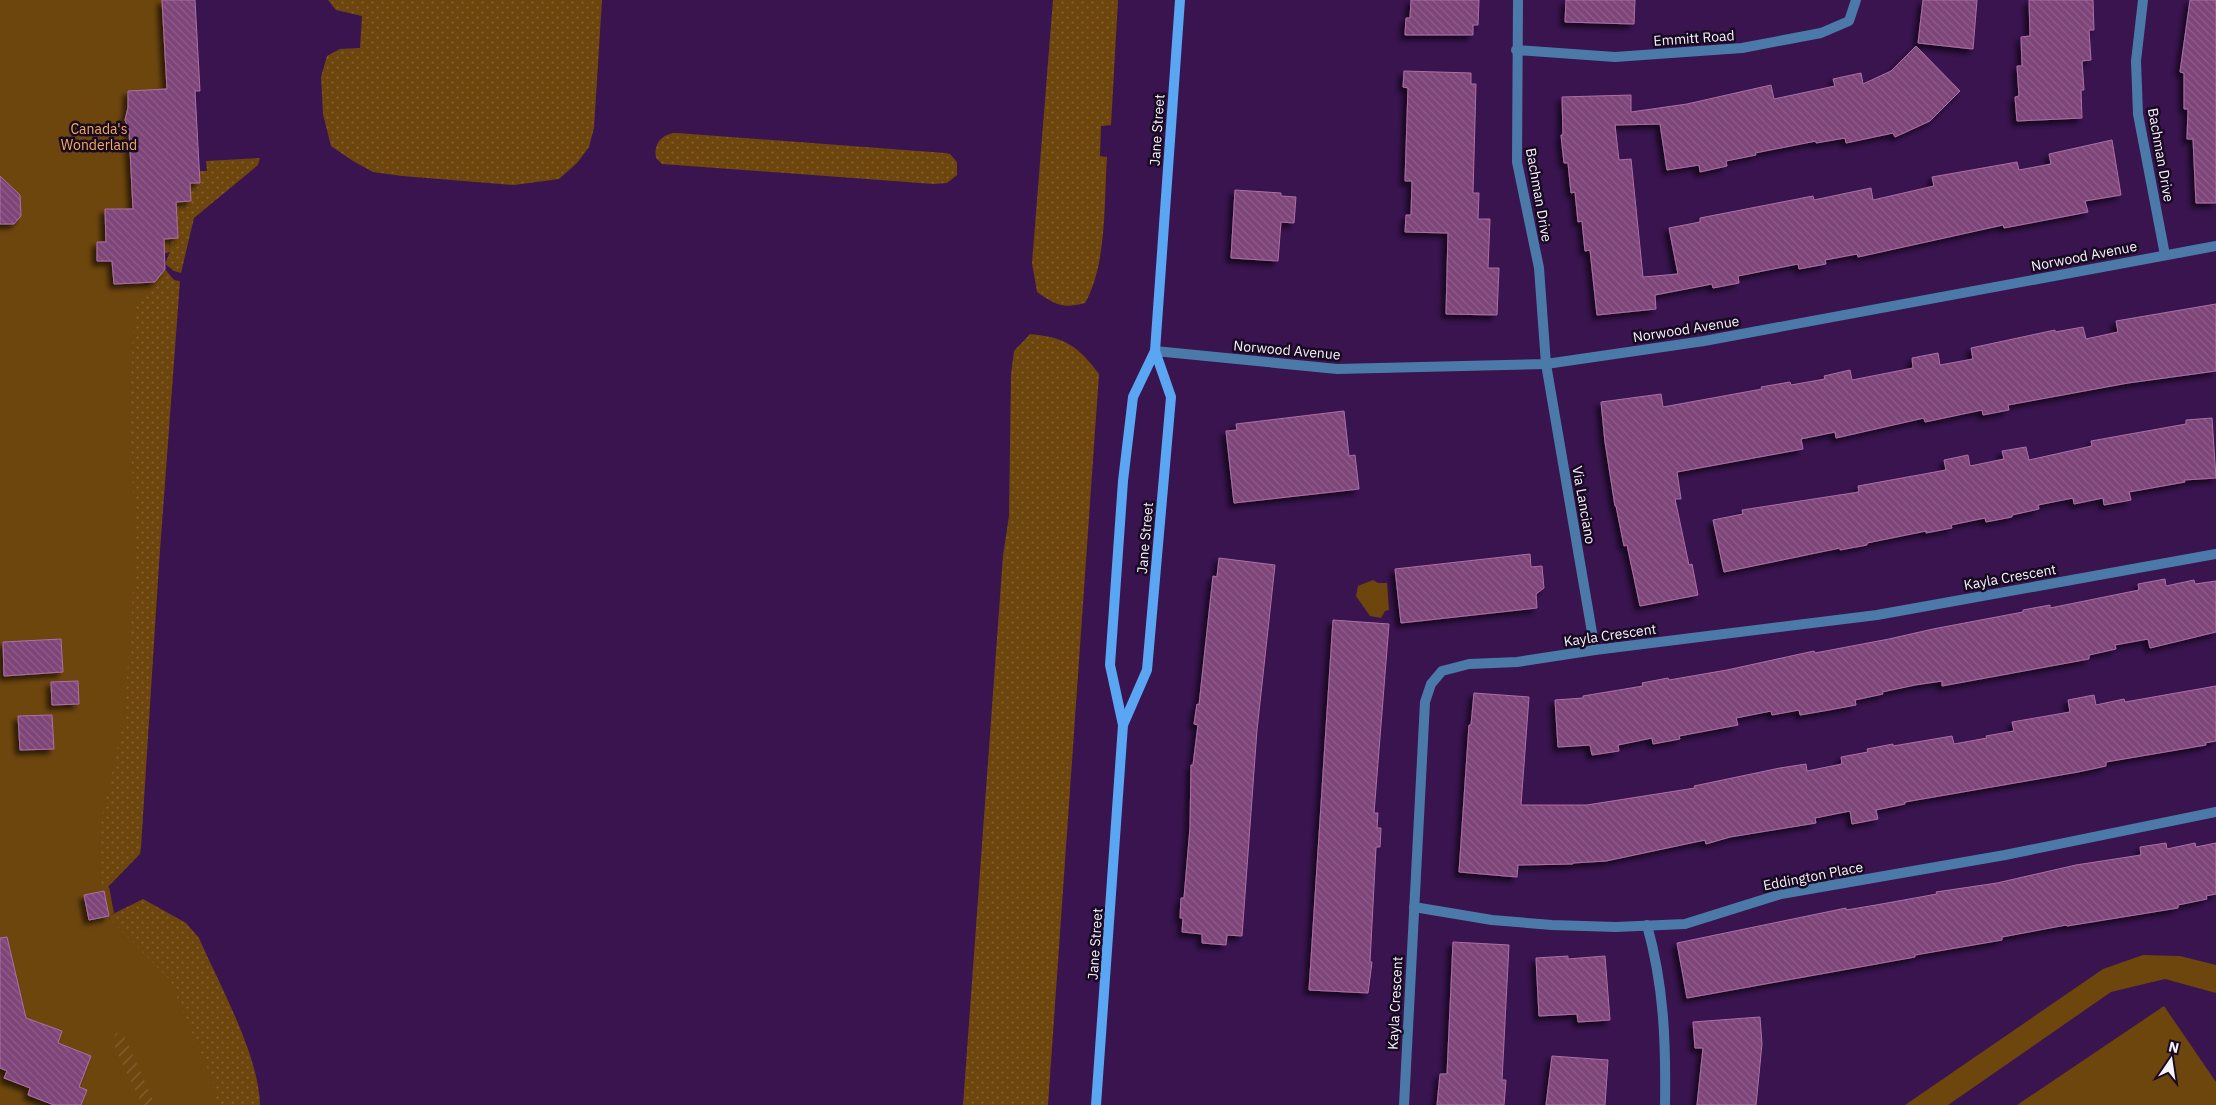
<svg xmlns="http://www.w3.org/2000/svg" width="2216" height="1105" viewBox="0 0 2216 1105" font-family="'IBM Plex Sans',sans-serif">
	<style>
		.grass { fill: url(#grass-dots) }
		.park { fill: #6d460d }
		.garden { fill: url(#garden-furrows) }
		.building { fill: url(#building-back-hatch); stroke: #ac6fa6; filter: url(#shadow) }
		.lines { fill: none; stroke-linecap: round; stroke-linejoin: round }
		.minor { stroke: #4b7aa9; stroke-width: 10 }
		.secondary { stroke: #5aa6f3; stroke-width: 10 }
		.labels { text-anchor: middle; stroke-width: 5; stroke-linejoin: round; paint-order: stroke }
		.street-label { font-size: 14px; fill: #f7f3fa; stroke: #190a23 }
		.park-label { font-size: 14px; fill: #f5ae52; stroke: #190a23 }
	</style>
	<defs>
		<pattern id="grass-dots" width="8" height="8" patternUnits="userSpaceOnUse" patternTransform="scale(1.25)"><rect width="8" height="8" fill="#6d460d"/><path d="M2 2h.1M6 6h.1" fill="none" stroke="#836131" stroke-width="1.8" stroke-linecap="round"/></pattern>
		<pattern id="garden-furrows" width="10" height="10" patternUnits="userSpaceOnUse" patternTransform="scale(1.25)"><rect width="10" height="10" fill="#6d460d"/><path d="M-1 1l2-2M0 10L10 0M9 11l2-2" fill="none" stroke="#836131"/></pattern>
		<pattern id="building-back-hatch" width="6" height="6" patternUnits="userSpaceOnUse" patternTransform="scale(1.25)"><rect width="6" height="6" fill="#7d4478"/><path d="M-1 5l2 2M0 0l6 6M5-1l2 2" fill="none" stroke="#905f8c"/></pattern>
		<filter id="shadow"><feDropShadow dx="-4.5" dy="4.5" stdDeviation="2.5" flood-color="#0009"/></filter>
	</defs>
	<rect width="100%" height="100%" fill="#39144f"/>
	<!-- grass -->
	<g class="grass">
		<polygon points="328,0 602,0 594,128 589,147 577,163 559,179 514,185 402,176 373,172 353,161 331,146 323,114 321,77 327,56 340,49 360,48 362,16 336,10"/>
		<path d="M1053,0h65l-7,125 -10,1 -1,30 7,1c-3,45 0,108 -22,146 -23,6 -29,2 -48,-11l-5,-29z"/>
		<path d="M677,133l268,20 5,1 7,8v13l-10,8 -13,1 -272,-20 -6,-6c-3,-15 7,-25 21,-25z"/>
		<polygon points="260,158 258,165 194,218 181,273 174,271 165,264 170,252 169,238 178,237 176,202 199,171 207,171 206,161"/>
		<polygon points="165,269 174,280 180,281 159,564 141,847 140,854 104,891 68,872 109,455 113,278 114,284 154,282"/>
		<path d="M1030,334c35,3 48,12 69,40l-51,731h-85l40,-549 6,-40 2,-142 3,-23z"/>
		<path d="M143,899l43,24 13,15c20,46 60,117 61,167h-95l-56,-189z"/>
	</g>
	<!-- park -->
	<g class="park">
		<polygon points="0,0 195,0 200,91 195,91 200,183 190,184 191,201 176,202 178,238 169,239 170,252 113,268 114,284 155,282 136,304 134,319 129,407 136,548 124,720 99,831 101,889 109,887 114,913 109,916 109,918 169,979 213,1081 217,1105 0,1105"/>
		<polygon points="1373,580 1378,583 1387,583 1389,610 1385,611 1381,618 1370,616 1356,596 1358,586"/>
		<polygon points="2143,955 2180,956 2216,965 2216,993 2165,979 2111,992 1948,1105 1905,1105 2103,969"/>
		<polygon points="2164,1006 2216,1082 2216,1105 2017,1105"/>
	</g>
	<!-- garden -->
	<polygon class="garden" points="116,1033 123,1035 126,1039 155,1105 142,1105 112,1041"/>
	<!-- building -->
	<g class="building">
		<polygon points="162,0 195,0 200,91 195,91 200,183 190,183 191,201 176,202 178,238 164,239 165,269 155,282 114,284 112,261 97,261 97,242 106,242 105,209 133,209 129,130 125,120 128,108 128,91 167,89"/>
		<polygon points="1411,0 1479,0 1478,25 1473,25 1473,35 1405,35 1406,18 1410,18"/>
		<polygon points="1566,0 1635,0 1634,24 1565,22"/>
		<polygon points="1923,0 1977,0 1973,49 1918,43"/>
		<polygon points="2029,0 2093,0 2094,30 2089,30 2091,60 2082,61 2084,90 2081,90 2082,118 2017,121 2015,97 2019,96 2017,66 2022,66 2021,37 2030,36"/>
		<polygon points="2190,0 2216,0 2216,203 2196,203 2193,139 2187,139 2188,109 2184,109 2184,73 2180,72"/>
		<polygon points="1916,46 1960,91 1930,121 1895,137 1893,133 1846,143 1845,138 1816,143 1816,141 1755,153 1756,155 1726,161 1727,166 1700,172 1699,165 1667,170 1660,124 1615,125 1619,160 1631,159 1643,277 1678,274 1669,228 1700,222 1700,218 1813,196 1814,200 1871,188 1873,200 1934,186 1932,177 2017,162 2019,170 2051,164 2049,154 2112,140 2121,195 2085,201 2088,212 2004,228 2003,225 1858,257 1857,254 1825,260 1826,264 1799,269 1798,264 1738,276 1739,283 1713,288 1712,284 1655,295 1656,309 1597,315 1590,250 1585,251 1582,221 1578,222 1575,192 1571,193 1568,163 1564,163 1561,135 1563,135 1562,97 1631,95 1631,112 1687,104 1771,85 1774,99 1835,86 1833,79 1861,73 1863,84 1891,71"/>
		<polygon points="1404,71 1471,73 1471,84 1476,84 1473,193 1479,193 1478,219 1490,219 1488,268 1499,268 1497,315 1446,314 1448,233 1405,232 1406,215 1411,215 1412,181 1405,181 1408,88 1403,87"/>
		<polygon points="0,176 20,195 21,216 14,224 0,224"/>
		<polygon points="1235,190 1281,193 1281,196 1296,197 1294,223 1281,222 1278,261 1231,258"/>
		<polygon points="2216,304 2216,371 2128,383 2008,405 2009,410 1983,415 1982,410 1925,422 1924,418 1836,438 1835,432 1801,439 1803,449 1677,472 1681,499 1675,499 1689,565 1692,564 1698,595 1640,606 1627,545 1624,546 1616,506 1615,506 1605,442 1601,402 1661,394 1663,407 1762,389 1761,387 1790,382 1791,385 1825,379 1824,376 1850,370 1852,380 1913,368 1912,358 1938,353 1940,365 1973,359 1971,348 2055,330 2055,332 2083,327 2086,339 2118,332 2116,321"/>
		<polygon points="1344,411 1349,456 1355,455 1359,489 1234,503 1226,431 1237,430 1236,424"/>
		<polygon points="2212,418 2216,478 2184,480 2185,482 2129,492 2131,500 2104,505 2103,498 2074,504 2073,498 2038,505 2039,509 2012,515 2012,517 1986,522 1985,518 1951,525 1952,528 1926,533 1926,531 1867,543 1867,545 1840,550 1840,548 1724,572 1713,520 1743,514 1742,510 1859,492 1858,486 1946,470 1944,460 1968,455 1970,466 2004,459 2002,451 2026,447 2029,460 2092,446 2091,441 2186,424 2186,420"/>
		<polygon points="1530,554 1531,567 1542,566 1544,588 1536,594 1537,608 1401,623 1395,569"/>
		<polygon points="1219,558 1275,565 1257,730 1242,936 1227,935 1226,945 1202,943 1202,934 1182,932 1183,918 1180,918 1181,898 1184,898 1190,828 1191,765 1193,765 1198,725 1194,724 1197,704 1199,705 1213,576 1217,577"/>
		<polygon points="2165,579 2166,586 2194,580 2195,584 2216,581 2216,632 2150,648 2148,639 2115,645 2116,649 2089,655 2089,659 1942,686 1942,681 1915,685 1882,692 1883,694 1855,700 1856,705 1829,710 1800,715 1799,710 1772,715 1771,711 1736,718 1738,725 1679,736 1680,739 1653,744 1652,738 1618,745 1619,751 1592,755 1590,745 1558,747 1555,700 1583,698 1583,696 1643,686 1642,683 1668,678 1669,680 1727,670 1814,651 1815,653 1889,639 1933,629 2023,612 2023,610 2050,605 2050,608 2139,590 2138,584"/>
		<polygon points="1333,620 1389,624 1374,813 1378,813 1377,828 1381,828 1380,847 1376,847 1370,962 1372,962 1368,993 1309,990"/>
		<polygon points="61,639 63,672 4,676 3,642"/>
		<polygon points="78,681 79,704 52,705 51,682"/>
		<polygon points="2216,686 2216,741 2205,743 2206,745 2106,762 2106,766 2078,772 1905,802 1905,804 1876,810 1878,819 1852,824 1850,811 1815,818 1816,823 1730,837 1706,844 1705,840 1606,861 1573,863 1573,864 1518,865 1517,877 1459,872 1469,725 1471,725 1474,693 1529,697 1521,805 1587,805 1695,788 1694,786 1780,768 1806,764 1807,771 1842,764 1841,757 1868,752 1867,749 1893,744 1893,746 1952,736 1954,744 1987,738 1986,736 2014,731 2012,722 2070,712 2068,700 2094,695 2096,705 2124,699 2125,702"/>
		<polygon points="52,715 54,749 20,750 18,716"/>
		<polygon points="2166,843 2167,849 2195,843 2196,847 2216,843 2216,894 2206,896 2207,899 2178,905 2178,908 2067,926 2066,925 2002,937 2002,940 1915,955 1915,957 1687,998 1677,943 1846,908 1846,910 1876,905 1937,894 1936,892 1997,883 2076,865 2141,855 2140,847"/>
		<polygon points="104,891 109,916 89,920 84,895"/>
		<polygon points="7,937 26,1018 62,1031 58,1043 91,1056 79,1087 87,1090 81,1105 54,1105 28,1095 30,1088 4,1078 7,1071 0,1068 0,938"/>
		<polygon points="1453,942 1509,945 1502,1080 1506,1080 1504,1105 1437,1105 1440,1074 1447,1074"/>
		<polygon points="1568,956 1568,959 1605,956 1610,1020 1578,1022 1577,1014 1539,1016 1536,958"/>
		<polygon points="1760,1017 1762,1044 1756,1105 1697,1105 1703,1048 1695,1048 1693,1022"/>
		<polygon points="1552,1056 1608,1060 1605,1105 1546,1105"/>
	</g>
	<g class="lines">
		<!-- minor -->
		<g class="minor">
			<polyline points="1518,0 1517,162 1539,268 1546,364 1595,650"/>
			<polyline points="2143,0 2136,61 2138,114 2165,255"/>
			<polyline points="1516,50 1615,57 1742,48 1821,33 1849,21 1856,0"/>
			<polyline points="1155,351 1337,369 1546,364 1704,341 2216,246"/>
			<polyline points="1414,907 1492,920 1552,925 1616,927 1685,924 1781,894 2005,855 2216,812"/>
			<path d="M1647,925c17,61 19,117 18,180"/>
			<polyline points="1404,1105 1425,702 1431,684 1442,671 1469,664 1517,662 1595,650 1877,615 2216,554"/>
		</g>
		<!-- secondary -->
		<g class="secondary">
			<polyline points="1123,725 1147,670 1171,397 1155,351"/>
			<polyline points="1096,1105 1123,725 1110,665 1123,481 1133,397 1155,351 1180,0"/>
		</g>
	</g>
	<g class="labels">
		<!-- street labels -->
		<g class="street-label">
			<text transform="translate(1694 38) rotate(-4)" y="5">Emmitt Road</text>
			<text transform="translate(1157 130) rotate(-86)" y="5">Jane Street</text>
			<text transform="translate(2161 155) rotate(80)" y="5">Bachman Drive</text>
			<text transform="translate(1539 195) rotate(80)" y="5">Bachman Drive</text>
			<text transform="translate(2084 256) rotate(-11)" y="5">Norwood Avenue</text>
			<text transform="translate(1686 329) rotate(-9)" y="5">Norwood Avenue</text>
			<text transform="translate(1287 350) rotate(5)" y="5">Norwood Avenue</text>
			<text transform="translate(1584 505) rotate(80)" y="5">Via Lanciano</text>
			<text transform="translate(1145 538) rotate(-85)" y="5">Jane Street</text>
			<text transform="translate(2010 577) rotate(-10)" y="5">Kayla Crescent</text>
			<text transform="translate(1610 635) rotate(-8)" y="5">Kayla Crescent</text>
			<text transform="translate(1813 876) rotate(-11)" y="5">Eddington Place</text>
			<text transform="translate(1095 944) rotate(-86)" y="5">Jane Street</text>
			<text transform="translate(1395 1003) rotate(-87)" y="5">Kayla Crescent</text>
		</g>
		<!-- park labels -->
		<g class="park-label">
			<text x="99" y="134">Canada's<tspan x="99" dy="16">Wonderland</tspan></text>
		</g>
	</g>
	<!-- north arrow -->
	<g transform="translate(2171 1060) rotate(13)" stroke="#190a23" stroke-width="4" paint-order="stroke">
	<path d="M0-4L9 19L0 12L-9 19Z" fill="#f7f3fa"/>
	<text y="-8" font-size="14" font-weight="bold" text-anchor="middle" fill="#f7f3fa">N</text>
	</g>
</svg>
